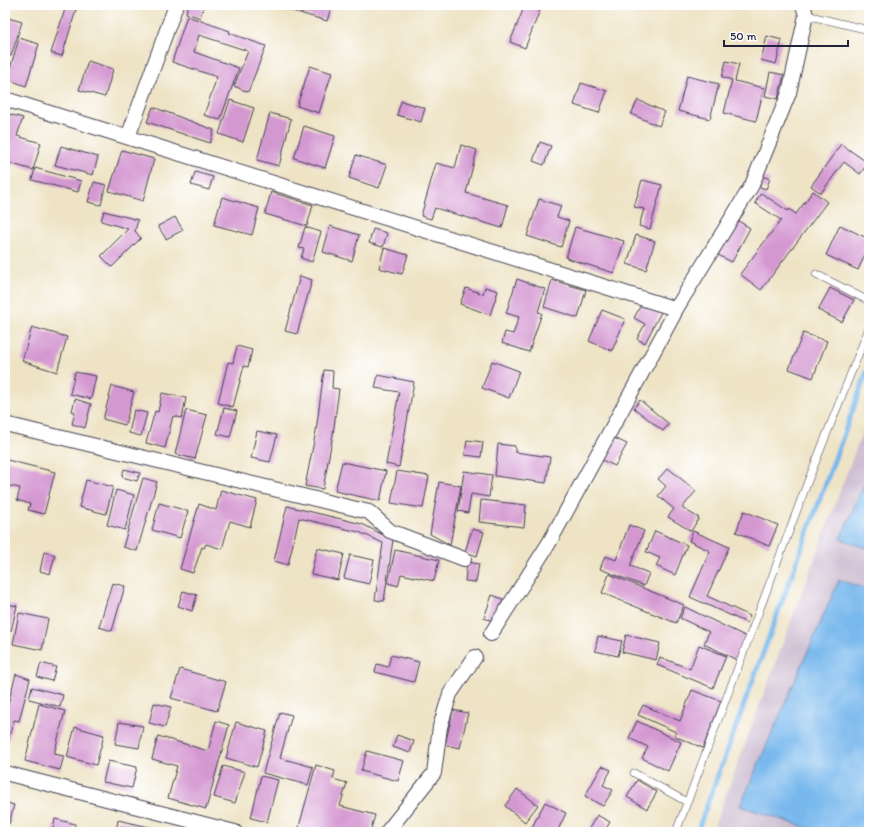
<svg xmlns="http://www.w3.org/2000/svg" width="874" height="837" viewBox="0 0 874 837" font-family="Itim,sans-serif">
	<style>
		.industrial { fill: #cdbed2 }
		.water { fill: #78b8ed; stroke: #4d6d94 }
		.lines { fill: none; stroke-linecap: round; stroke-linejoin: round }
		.stream { stroke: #78b8ed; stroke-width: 5 }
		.building { fill: #d498d1 }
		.lane-casing { stroke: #413f50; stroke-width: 8 }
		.street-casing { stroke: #413f50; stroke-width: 16 }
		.lane { stroke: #fff; stroke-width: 7 }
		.street { stroke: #fff; stroke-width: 14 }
	</style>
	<rect width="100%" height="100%" fill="#fff"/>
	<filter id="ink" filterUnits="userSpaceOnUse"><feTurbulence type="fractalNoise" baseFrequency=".025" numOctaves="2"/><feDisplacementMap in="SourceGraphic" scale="8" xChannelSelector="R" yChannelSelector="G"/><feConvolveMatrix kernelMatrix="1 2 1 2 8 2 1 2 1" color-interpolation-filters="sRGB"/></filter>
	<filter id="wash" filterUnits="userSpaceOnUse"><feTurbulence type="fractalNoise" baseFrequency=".012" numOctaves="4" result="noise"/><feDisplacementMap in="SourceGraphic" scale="16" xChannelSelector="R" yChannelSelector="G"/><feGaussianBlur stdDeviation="0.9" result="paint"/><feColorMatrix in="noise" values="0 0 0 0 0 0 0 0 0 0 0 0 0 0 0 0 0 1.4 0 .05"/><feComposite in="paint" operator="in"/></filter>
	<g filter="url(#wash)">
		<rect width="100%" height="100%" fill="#eee3c5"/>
		<!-- industrial -->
		<polygon class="industrial" points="869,414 869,832 712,832"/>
		<!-- water -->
		<g class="water">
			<polygon points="869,473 869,549 840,539"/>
			<polygon points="839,580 869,590 869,832 820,832 740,806"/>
		</g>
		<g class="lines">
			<!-- stream -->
			<polyline class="stream" points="697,832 869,366"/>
		</g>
		<g id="blocks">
			<!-- building -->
			<g class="building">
				<polygon points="188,5 204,5 200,18 186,13"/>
				<polygon points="283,5 321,5 331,8 327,21 282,8"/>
				<polygon points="525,5 542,5 525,48 510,42"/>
				<polygon points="66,6 76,10 62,56 51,53"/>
				<polygon points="187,16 230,31 229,33 266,46 248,92 234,86 248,51 199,35 194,52 239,68 220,120 204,115 217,77 172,62"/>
				<polygon points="5,17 22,22 11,56 5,55"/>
				<polygon points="767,36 782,40 776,64 761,60"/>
				<polygon points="19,38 39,44 26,86 7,79"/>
				<polygon points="88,61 113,69 105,97 79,90"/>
				<polygon points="726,61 739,64 735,81 764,88 756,121 724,113 732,80 722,77"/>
				<polygon points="310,66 332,73 319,113 297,106"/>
				<polygon points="770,72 784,75 778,99 765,96"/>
				<polygon points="687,76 719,84 710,119 678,111"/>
				<polygon points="581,83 607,91 599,113 574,105"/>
				<polygon points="230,100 254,108 243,142 219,134"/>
				<polygon points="638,100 665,112 659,126 631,114"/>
				<polygon points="401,101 425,108 421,122 397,115"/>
				<polygon points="153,107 214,130 210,143 147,122"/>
				<polygon points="5,113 23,118 17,136 41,143 33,170 9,163 5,176"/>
				<polygon points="270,113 291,119 279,166 257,160"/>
				<polygon points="304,126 335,136 325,168 294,158"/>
				<polygon points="540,142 551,146 544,165 533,161"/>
				<polygon points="841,144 868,163 860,174 844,162 821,193 811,186"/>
				<polygon points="461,145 477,150 466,193 508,205 502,228 435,208 431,219 421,216 436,163 455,168"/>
				<polygon points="61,146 98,157 93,175 55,165"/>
				<polygon points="122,150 154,159 143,201 109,191"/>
				<polygon points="356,155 387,165 379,188 349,178"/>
				<polygon points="35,168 81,181 78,192 32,180"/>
				<polygon points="195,172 213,177 209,190 191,185"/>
				<polygon points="762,176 770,179 766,189 757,186"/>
				<polygon points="642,180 662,185 650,229 639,226 644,209 634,207"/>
				<polygon points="94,182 106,185 101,205 88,202"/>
				<polygon points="813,191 827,202 761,290 740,274 781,220 755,203 761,193 788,211 789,209 796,214"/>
				<polygon points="271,192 313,205 307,226 265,214"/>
				<polygon points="222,197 259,208 252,235 214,225"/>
				<polygon points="539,199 561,206 557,217 569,221 561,247 527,236"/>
				<polygon points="104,211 138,220 135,231 141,238 112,267 101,256 128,229 101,221"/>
				<polygon points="175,217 183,230 166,239 158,226"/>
				<polygon points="737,220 750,228 732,262 718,255"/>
				<polygon points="840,225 869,239 869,246 858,270 826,255"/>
				<polygon points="330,226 359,235 352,261 323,252"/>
				<polygon points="305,227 321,232 312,262 301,258 304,249 299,248"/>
				<polygon points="575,227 624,241 614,273 566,258"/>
				<polygon points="373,229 387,233 383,247 369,243"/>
				<polygon points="636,235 655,241 646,270 627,264"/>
				<polygon points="384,248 408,255 402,274 379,268"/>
				<polygon points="300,276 312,280 297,334 285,331"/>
				<polygon points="517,279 545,289 538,312 542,313 529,352 502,343 505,332 513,334 519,317 506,313"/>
				<polygon points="552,280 586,290 578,318 544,307"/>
				<polygon points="485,287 498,291 490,315 460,304 466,288 483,294"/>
				<polygon points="830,288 854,300 842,322 818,310"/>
				<polygon points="642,303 661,312 645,343 637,339 645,324 634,318"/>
				<polygon points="602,310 625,319 612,351 589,341"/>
				<polygon points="32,327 67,337 57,372 22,361"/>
				<polygon points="803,333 827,341 813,378 789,369"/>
				<polygon points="237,346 252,350 248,367 244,366 233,407 218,403 228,362 233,363"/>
				<polygon points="492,361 519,371 509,398 482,388"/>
				<polygon points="324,370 333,371 332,388 339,389 333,434 323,489 305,486 316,431"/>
				<polygon points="75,372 96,376 91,399 70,394"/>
				<polygon points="378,375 414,382 399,467 386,464 399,392 375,388"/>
				<polygon points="112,386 134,392 125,425 103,419"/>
				<polygon points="162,393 186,398 182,418 173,416 165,448 146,443 155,411 158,412"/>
				<polygon points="75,399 91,404 85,428 72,424 75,412 72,411"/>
				<polygon points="640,400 669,424 663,431 634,408"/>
				<polygon points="224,408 237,411 230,437 217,434"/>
				<polygon points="134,410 147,413 141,436 129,433"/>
				<polygon points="186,410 207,415 195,459 175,454"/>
				<polygon points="257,431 277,435 270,462 251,458"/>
				<polygon points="614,438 627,444 615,466 602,460"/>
				<polygon points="467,440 483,442 481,457 465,455"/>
				<polygon points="498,444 515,446 515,452 550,457 546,483 495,476"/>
				<polygon points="7,460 55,472 44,514 28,510 30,504 17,500 20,488 5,485 5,469"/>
				<polygon points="342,462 386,471 380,501 335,491"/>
				<polygon points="668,468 696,491 682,508 699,518 691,531 668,517 674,509 658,496 666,486 658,479"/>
				<polygon points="124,469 140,473 137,481 122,477"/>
				<polygon points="397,471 429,476 423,508 391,503"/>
				<polygon points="464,471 492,475 489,497 471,494 468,513 458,511"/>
				<polygon points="143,478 157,482 137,551 123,547"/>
				<polygon points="86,480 113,487 106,514 79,507"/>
				<polygon points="439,482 461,486 450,545 430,534"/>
				<polygon points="116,490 134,495 125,530 107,525"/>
				<polygon points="221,490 257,500 250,527 230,521 222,549 206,544 204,548 202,547 193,573 180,569 199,504 216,510"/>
				<polygon points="481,500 526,505 524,527 479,522"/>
				<polygon points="159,503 188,511 180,538 152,530"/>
				<polygon points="287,506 362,524 393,540 384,601 375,600 383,543 359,532 299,518 288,565 274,561"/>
				<polygon points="744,511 778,525 769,546 736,532"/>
				<polygon points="629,525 644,531 630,566 649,573 644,586 600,569 605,556 616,560"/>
				<polygon points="472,529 484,532 477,556 465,552"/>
				<polygon points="655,531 687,545 675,575 656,566 660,558 646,552"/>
				<polygon points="693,531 729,547 707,596 750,616 747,623 690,597 710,551 689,541"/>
				<polygon points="317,548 344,554 338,580 311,574"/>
				<polygon points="395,550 439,560 434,581 401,574 398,586 388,583"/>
				<polygon points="44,552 55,555 50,574 40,571"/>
				<polygon points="350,555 374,560 369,584 344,578"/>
				<polygon points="467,562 479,564 476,582 465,581"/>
				<polygon points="609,574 684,605 676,623 602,593"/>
				<polygon points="112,583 125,586 112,631 99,627"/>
				<polygon points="183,591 197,595 192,611 178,606"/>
				<polygon points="492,595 503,599 496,622 484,618"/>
				<polygon points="7,604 17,606 11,631 5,629"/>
				<polygon points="685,607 747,637 737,660 704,644 709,632 680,618"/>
				<polygon points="19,613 48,619 42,650 13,644"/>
				<polygon points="626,635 660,643 656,660 622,652"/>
				<polygon points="598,636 622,641 618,656 595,651"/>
				<polygon points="699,645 726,656 713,688 657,665 660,657 690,669"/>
				<polygon points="391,655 419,662 414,682 375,672 377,664 388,667"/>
				<polygon points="41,663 56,667 52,681 37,677"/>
				<polygon points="180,669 226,682 217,711 171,698"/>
				<polygon points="16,674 30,679 19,721 14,720 5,751 5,715"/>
				<polygon points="32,687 63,695 60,707 29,699"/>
				<polygon points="692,690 721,701 703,748 674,736 676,732 638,715 643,705 680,721"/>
				<polygon points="154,703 171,707 165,727 149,723"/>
				<polygon points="39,704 65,711 54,754 64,756 60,770 25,761"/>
				<polygon points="453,710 468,713 460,748 445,745"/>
				<polygon points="280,712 292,715 280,758 313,767 308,785 263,773"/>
				<polygon points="216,721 229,725 206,809 168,798 177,766 152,759 158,736 208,751"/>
				<polygon points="637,721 681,742 668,771 642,758 648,747 629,738"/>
				<polygon points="119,722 143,726 139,748 115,744"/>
				<polygon points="236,722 267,731 257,767 226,758"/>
				<polygon points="75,727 104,735 96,765 67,757"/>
				<polygon points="397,735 414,741 410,753 393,747"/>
				<polygon points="367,751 404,761 398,781 361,771"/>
				<polygon points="108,761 137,767 132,788 103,782"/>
				<polygon points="316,765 335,771 333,779 347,783 340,806 375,815 370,832 304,832 298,830"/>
				<polygon points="223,766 245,772 235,803 214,797"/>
				<polygon points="602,766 611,770 603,785 613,790 603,806 585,796"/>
				<polygon points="261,776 278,780 267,822 251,818"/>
				<polygon points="637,780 657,792 647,809 627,797"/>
				<polygon points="517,789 538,805 525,822 505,806"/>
				<polygon points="5,802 14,805 9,824 5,823"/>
				<polygon points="545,802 566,813 557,832 532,832 530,831"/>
				<polygon points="597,815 610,822 604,832 587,832"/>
				<polygon points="55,819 75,824 73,832 52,832"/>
				<polygon points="118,820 166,831 166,832 116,832"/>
			</g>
		</g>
	</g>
	<g filter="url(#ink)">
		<use href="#blocks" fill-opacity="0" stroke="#413f50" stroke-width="1"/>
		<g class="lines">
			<defs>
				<g id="lane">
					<polyline points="806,15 869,30"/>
					<polyline points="816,274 869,301"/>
					<polyline points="634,773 687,802"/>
					<polyline points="676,832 808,481 869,328"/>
				</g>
				<g id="street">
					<polyline points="5,99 676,309"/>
					<polyline points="128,137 176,5"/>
					<polyline points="5,424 369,512 390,531 464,559"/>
					<polyline points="491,634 549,543 673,316 676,309 752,185 789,93 806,15 803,5"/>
					<polyline points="5,773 235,832"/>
					<polyline points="387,832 434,773 440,727 450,694 475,657"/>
				</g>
			</defs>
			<!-- lane casing -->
			<use href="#lane" class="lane-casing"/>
			<!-- street casing -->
			<use href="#street" class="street-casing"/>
			<!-- lane -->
			<use href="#lane" class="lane"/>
			<!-- street -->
			<use href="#street" class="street"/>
		</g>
	</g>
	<!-- margin -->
	<rect width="874" height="837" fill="none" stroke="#fff" stroke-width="20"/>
	<!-- scale -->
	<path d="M724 40v6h124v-6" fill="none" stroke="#22223b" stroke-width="2"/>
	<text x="730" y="40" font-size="12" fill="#22223b" stroke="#ffffff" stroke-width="3" paint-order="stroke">50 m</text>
</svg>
